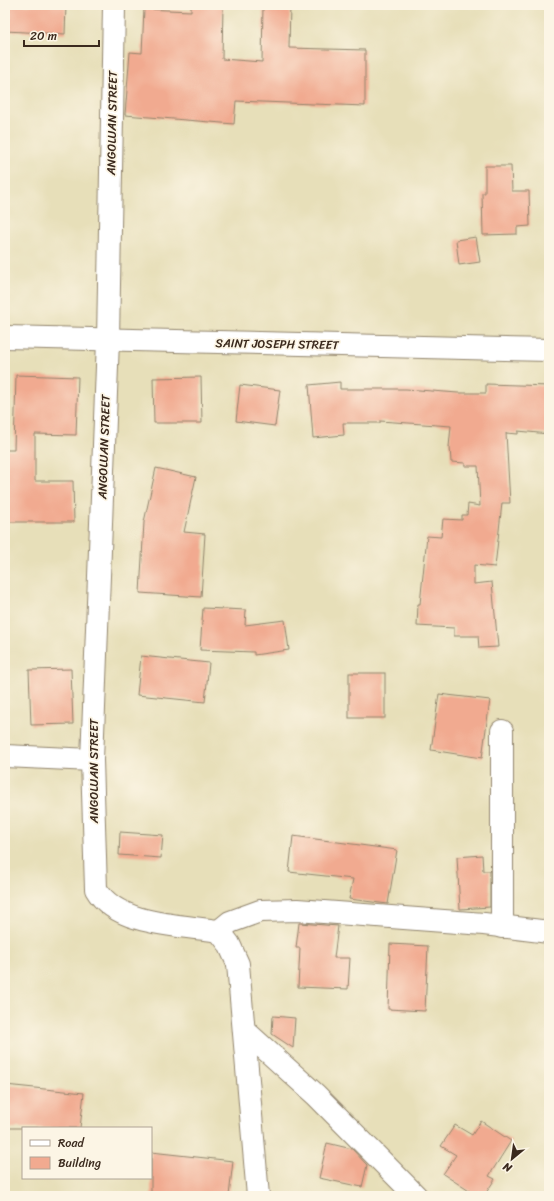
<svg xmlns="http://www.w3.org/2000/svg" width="554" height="1201" viewBox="0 0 554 1201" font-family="Sriracha,sans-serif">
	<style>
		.building { fill: #f1aa90 }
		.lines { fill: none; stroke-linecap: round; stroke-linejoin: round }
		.minor-casing { stroke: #91846c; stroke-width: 24 }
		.minor { stroke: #fff; stroke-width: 22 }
		.labels { text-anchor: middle; stroke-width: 3.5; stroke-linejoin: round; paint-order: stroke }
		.street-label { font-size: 12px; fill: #3b2a1e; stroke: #fcf5e5 }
	</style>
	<rect width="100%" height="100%" fill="#fcf5e5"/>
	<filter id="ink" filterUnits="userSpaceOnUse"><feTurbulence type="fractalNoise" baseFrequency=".025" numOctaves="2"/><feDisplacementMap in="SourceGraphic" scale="8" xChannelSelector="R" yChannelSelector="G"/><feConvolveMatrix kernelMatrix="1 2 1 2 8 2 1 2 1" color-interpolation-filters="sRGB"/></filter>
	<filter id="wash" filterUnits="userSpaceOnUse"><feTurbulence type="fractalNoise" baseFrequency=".012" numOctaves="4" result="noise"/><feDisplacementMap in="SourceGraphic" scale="16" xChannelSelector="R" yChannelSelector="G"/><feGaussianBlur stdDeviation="0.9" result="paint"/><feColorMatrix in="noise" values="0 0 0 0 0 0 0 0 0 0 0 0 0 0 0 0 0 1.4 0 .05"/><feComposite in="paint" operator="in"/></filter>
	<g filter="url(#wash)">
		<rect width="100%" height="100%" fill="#e7dfb9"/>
		<g id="blocks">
			<!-- building -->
			<g class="building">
				<polygon points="5,5 66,5 65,34 5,31"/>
				<polygon points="191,5 223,5 222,59 262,62 263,5 290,5 289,48 365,50 365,106 236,101 234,124 125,115 130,52 142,53 144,9 191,11"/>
				<polygon points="485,166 511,166 512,191 529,191 530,226 517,227 517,234 483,235 482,193 485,193"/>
				<polygon points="476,237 480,262 459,265 456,240"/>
				<polygon points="16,375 78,377 76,435 35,434 35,481 73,481 74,522 5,522 5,450 14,450"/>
				<polygon points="201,377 202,423 154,423 153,378"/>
				<polygon points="340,382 340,389 406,389 458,393 486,393 486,384 549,386 549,434 518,431 518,434 506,433 510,503 502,503 495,567 474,565 474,584 492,582 498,647 479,648 478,636 454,636 454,628 417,626 418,604 420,604 427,536 441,537 443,519 462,520 462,515 467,515 468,504 480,506 478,466 465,466 465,463 451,462 450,447 449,447 451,426 380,421 380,423 343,423 344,435 313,438 309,385"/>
				<polygon points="240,385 280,390 275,426 236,421"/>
				<polygon points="156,468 196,477 184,532 205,534 201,597 140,593 144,522"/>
				<polygon points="203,608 246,610 245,625 285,620 289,650 254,655 254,652 200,650"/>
				<polygon points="141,656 209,663 205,702 137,695"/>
				<polygon points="71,669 73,724 31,725 29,670"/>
				<rect x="349" y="673" width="36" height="45"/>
				<polygon points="439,694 490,700 482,758 431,750"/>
				<polygon points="120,832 163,835 161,858 119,855"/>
				<polygon points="293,836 397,850 388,904 349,899 353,879 289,872"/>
				<polygon points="482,855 483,871 490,871 490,907 460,909 457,857"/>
				<polygon points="299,923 338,926 334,958 350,958 348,989 298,987 300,948 296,948"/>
				<polygon points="390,944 428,946 425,1011 388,1009"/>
				<polygon points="273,1016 295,1018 293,1048 272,1034"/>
				<polygon points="5,1085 84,1093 80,1128 5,1128"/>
				<polygon points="481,1121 511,1141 489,1176 495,1179 484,1196 477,1196 443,1174 456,1155 441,1146 455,1125 472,1135"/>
				<polygon points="327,1143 352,1149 367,1165 362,1187 319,1178"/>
				<polygon points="151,1152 233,1161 229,1196 151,1196"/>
			</g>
		</g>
	</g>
	<g filter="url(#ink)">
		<use href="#blocks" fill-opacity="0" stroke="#91846c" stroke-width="1"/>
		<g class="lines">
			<defs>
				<g id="minor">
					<path d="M114,5l-6,335 -16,420 4,129c21,37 85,36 123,42l10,13 9,20 20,232"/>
					<polyline points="5,337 549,350"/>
					<polyline points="5,756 92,760"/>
					<polyline points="502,927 502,731"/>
					<polyline points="219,931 230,922 260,911 297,910 484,924 549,932"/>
					<polyline points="245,1031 316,1095 416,1196"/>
				</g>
			</defs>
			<!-- minor casing -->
			<use href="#minor" class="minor-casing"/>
			<!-- minor -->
			<use href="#minor" class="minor"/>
		</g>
	</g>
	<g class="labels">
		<!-- street labels -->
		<g class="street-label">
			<text transform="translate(112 123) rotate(-89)" y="4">ANGOLUAN STREET</text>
			<text transform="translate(277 344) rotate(1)" y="4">SAINT JOSEPH STREET</text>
			<text transform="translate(104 447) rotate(-88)" y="4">ANGOLUAN STREET</text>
			<text transform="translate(94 771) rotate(-90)" y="4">ANGOLUAN STREET</text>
		</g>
	</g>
	<!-- margin -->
	<rect width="554" height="1201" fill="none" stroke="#fcf5e5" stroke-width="20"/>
	<!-- legend -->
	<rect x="22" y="1127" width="130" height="52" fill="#fcf5e5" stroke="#afa495"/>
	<rect x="30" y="1140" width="20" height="6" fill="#ffffff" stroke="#afa495"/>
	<text x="58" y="1147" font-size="12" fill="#3b2a1e">Road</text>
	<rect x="30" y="1157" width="20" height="12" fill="#f1aa90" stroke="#afa495"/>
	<text x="58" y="1167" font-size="12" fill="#3b2a1e">Building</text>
	<!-- north arrow -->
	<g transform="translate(512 1159) rotate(209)" stroke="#fcf5e5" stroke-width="3" paint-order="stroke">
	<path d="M0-3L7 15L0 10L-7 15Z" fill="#3b2a1e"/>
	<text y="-6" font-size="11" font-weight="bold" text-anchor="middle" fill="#3b2a1e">N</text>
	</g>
	<!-- scale -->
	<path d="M24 40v6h75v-6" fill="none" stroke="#3b2a1e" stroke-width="2"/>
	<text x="30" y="40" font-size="12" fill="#3b2a1e" stroke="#fcf5e5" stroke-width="3" paint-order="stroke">20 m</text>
</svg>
